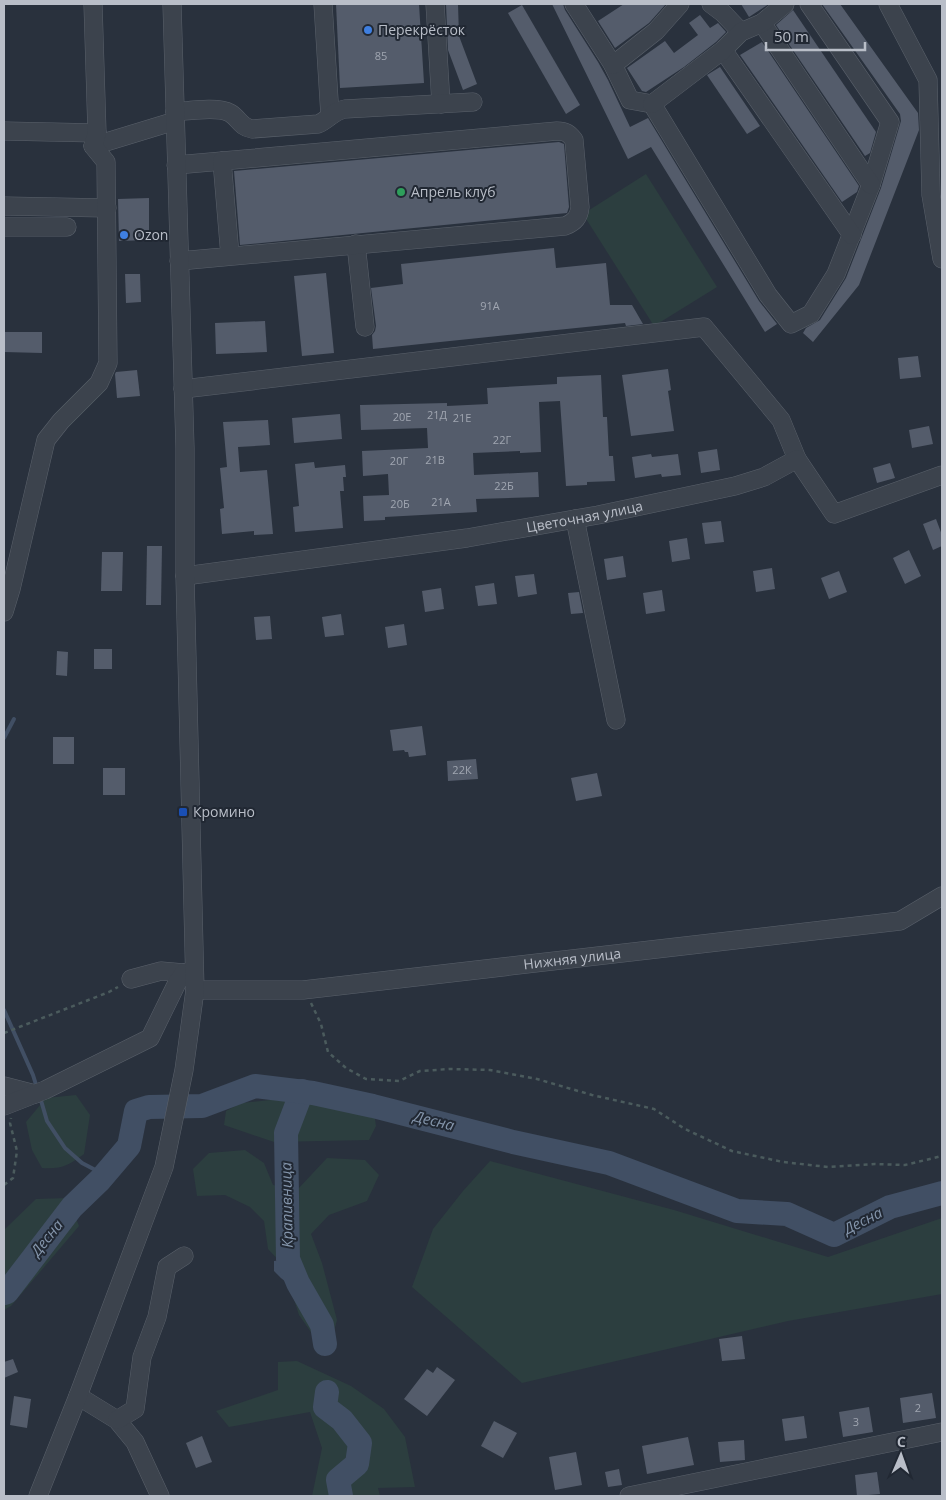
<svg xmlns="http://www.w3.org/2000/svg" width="946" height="1500" viewBox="0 0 946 1500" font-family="'Open Sans',sans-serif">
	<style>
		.green { fill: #2c3e3f }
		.water { fill: #414f64 }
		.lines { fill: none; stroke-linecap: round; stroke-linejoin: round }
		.stream { stroke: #414f64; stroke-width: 4 }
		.river { stroke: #414f64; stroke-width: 24 }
		.building { fill: #545c6b }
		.minor-casing { stroke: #5a616b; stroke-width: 19 }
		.path { stroke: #4b5b5d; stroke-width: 2.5; stroke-dasharray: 4 4; stroke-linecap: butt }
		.minor { stroke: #3c434d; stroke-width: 18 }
		.shop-dot { fill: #3f7fe0; stroke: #212833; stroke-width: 2 }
		.leisure-dot { fill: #2e9e5b; stroke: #212833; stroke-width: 2 }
		.transit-dot { fill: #1a4fb4; stroke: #212833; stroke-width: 2 }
		.labels { text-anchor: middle; stroke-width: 4; stroke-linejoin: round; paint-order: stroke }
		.number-label { font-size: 11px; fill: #a0a6b1 }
		.poi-label { font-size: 14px; fill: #b9bec8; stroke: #212833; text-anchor: start }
		.street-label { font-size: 14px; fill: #b9bec8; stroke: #212833 }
		.water-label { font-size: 15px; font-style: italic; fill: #8495ab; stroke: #212833 }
	</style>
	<rect width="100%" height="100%" fill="#29313d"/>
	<!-- green -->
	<g class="green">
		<polygon points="646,174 717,287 654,326 583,214"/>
		<path d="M76,1095l14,20 -6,39c-17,12 -21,15 -42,14l-10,-18 -6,-28 20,-24z"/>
		<polygon points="270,1100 316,1100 374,1112 376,1126 369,1140 274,1142 224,1125 226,1111 241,1103"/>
		<polygon points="245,1150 264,1163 273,1185 298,1189 327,1158 365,1160 379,1175 367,1201 329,1215 311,1234 322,1263 337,1320 331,1342 313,1335 299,1315 283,1265 268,1249 264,1221 250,1207 225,1195 197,1196 193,1169 209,1153"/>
		<polygon points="490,1161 674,1210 828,1257 942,1218 942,1294 788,1321 522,1383 412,1287 433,1229 463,1191"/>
		<polygon points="68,1198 79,1226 11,1306 4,1310 4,1230 36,1199"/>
		<polygon points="297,1361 351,1386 384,1409 405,1437 415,1487 378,1488 380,1496 312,1496 322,1448 310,1412 229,1427 216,1411 278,1390 278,1362"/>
	</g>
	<!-- water -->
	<path class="water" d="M288,1259c10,8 14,10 10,24 -11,3 -16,-4 -24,-12v-10z"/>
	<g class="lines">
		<!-- stream -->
		<g class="stream">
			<polyline points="4,738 14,719"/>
			<polyline points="4,1010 33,1075 37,1088"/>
			<polyline points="40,1097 47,1121 65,1148 82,1163 105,1175"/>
		</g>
		<!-- river -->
		<g class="river">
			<polyline points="302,1091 286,1133 288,1259 298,1283 322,1325 325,1344"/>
			<polyline points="4,1293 7,1292 72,1207 100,1180 129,1146 136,1111 149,1107 202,1106 255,1086 313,1093 373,1106 513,1142 609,1163 737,1211 787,1214 834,1235 890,1207 942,1193"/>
			<polyline points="327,1392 325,1407 342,1420 360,1443 357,1464 338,1480 341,1496"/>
		</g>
	</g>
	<!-- building -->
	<g class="building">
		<polygon points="336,4 419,4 424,83 340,88"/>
		<polygon points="446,4 458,4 459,36 477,84 463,90 448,50"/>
		<polygon points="552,4 563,4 565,10 598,62 608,80 630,127 648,118 759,301 777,324 765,332 651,147 628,159"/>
		<polygon points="624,4 666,4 649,23 615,48 598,21"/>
		<polygon points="741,4 769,4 749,17"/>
		<polygon points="822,4 840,4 918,113 919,130 859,285 813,342 803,333 806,328 820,320 846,278 881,188 901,121 900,114"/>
		<polygon points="522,5 580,105 566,114 508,13"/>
		<polygon points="793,10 876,132 870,153 865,156 776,25"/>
		<polygon points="700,15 710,28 718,23 726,32 716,42 684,67 646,92 642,91 627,68 665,41 674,53 698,35 689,23"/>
		<polygon points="762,42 859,186 857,192 842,202 740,55"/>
		<polygon points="720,67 760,126 747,134 707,75"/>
		<polygon points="559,142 564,144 569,207 567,213 240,245 234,171"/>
		<polygon points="149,198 149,240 119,241 118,199"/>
		<polygon points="554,248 556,268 606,263 610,305 632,305 643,324 626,326 625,323 373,349 372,335 375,331 376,326 371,288 403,284 401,264"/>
		<polygon points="326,273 334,353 302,356 294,276"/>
		<polygon points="125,274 140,274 141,302 126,303"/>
		<polygon points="265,321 267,352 216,354 215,323"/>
		<polygon points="4,332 42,332 42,353 4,352"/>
		<polygon points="918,356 921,377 900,379 898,358"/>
		<polygon points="668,369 671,390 668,391 674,431 631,436 622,375"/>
		<polygon points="137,370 140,396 117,398 115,374 116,372"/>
		<polygon points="601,375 603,417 607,417 609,456 613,456 615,481 587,482 587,485 566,486 560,401 539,402 541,452 520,453 520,451 473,453 474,475 538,472 539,497 476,499 477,512 385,517 385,520 364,521 363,496 389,495 388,474 363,476 362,451 428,448 427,428 361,430 360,405 447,403 447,406 488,404 487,388 557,384 557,377"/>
		<polygon points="340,414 342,439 294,443 292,418"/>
		<polygon points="268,420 270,445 238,447 240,472 267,470 273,534 254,535 254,531 222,534 220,509 224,508 220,468 227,467 223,422"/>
		<polygon points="929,426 933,444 912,448 909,430"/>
		<polygon points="717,449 720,470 701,473 698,452"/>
		<polygon points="651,454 652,457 678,454 681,475 662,477 661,474 635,478 632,457"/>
		<polygon points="314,462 315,468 345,465 346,477 343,477 344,491 340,491 343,528 295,532 293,507 299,506 295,464"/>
		<polygon points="890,463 895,478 877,483 873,468"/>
		<polygon points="936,519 942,535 942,546 933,550 923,524"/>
		<polygon points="721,521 724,542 705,544 702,523"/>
		<polygon points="687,538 690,559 672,562 669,541"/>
		<polygon points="147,546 162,546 161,605 146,605"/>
		<polygon points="909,550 921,576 905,584 893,558"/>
		<polygon points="102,552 123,552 122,591 101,591"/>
		<polygon points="623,556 626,577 607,580 604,559"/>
		<polygon points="772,568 775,589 756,592 753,571"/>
		<polygon points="839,571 847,592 829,599 821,578"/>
		<polygon points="534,574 537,594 518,597 515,576"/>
		<polygon points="494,583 497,604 478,606 475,586"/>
		<polygon points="441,588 444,609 425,612 422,591"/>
		<polygon points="662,590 665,611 646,614 643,593"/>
		<polygon points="579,592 583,613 571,614 568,593"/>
		<polygon points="341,614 344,635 325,637 322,617"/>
		<polygon points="270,616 272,639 256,640 254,617"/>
		<polygon points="404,624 407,645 388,648 385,627"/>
		<rect x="94" y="649" width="18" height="20"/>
		<polygon points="57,651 68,652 67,676 56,675"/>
		<polygon points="422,726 426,755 409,757 408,752 405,752 404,750 393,751 390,730"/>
		<rect x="53" y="737" width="21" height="27"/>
		<polygon points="476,759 478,779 448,781 447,761"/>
		<rect x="103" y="768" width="22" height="27"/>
		<polygon points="597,773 602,796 576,801 571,778"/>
		<polygon points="742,1336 745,1359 722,1361 719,1339"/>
		<polygon points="13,1359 18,1372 4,1378 4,1362"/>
		<polygon points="437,1367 455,1380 427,1416 404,1399 427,1369 433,1373"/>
		<polygon points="932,1393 936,1418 903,1423 900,1398"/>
		<polygon points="14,1396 31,1399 27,1428 10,1425"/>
		<polygon points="869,1407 873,1432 843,1437 839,1412"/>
		<polygon points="804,1416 807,1438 785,1441 782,1419"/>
		<polygon points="494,1421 517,1433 503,1458 481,1446"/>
		<polygon points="202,1436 212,1462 196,1468 186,1443"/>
		<polygon points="688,1437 694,1465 647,1474 642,1446"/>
		<polygon points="744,1440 745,1460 720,1462 718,1442"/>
		<polygon points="576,1452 582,1485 555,1490 549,1457"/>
		<polygon points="619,1469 622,1485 608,1487 605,1472"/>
		<polygon points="877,1472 880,1494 857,1496 855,1475"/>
	</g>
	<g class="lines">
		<defs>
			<g id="minor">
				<polyline points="323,4 330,116"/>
				<polyline points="435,4 441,104"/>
				<polyline points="574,4 613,65 630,100 652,104 768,295 791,324 811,314 836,274 871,185 890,122 809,4"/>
				<polyline points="711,4 723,13 741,32"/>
				<polyline points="888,4 928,80 931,195 942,259"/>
				<polyline points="762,23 871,185"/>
				<polyline points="723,50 852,235"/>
				<polyline points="613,65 656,31 680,4"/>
				<polyline points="652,104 723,50 741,32 762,23 785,4"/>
				<path d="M175,112c13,-1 43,-6 55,1 9,5 10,14 22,16l66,-5c10,-4 15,-13 27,-15l128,-7"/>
				<polyline points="4,131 97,133"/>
				<polyline points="93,146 175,121"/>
				<polyline points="176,165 222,161"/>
				<polyline points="4,206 107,208"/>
				<polyline points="4,227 67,227"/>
				<polyline points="356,244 365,327"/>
				<path d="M179,261l386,-35c10,-4 14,-9 15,-19l-6,-67c-5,-7 -9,-9 -17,-9l-335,30 8,95"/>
				<polyline points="183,389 704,327 781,420 797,459"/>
				<polyline points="575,519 616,720"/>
				<path id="s1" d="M185,576l282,-38 131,-23 137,-29 29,-9 33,-18 37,55 108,-39"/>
				<polyline points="4,612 11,589 46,440 61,421 99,383 108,363 106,162 93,146 97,133 93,4"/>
				<polyline points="131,979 161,971 184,973"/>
				<path id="s2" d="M195,990h108l597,-69 42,-25"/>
				<polyline points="4,1086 35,1094"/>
				<polyline points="4,1106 45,1090 150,1038 177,983 184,973 194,970"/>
				<polyline points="78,1396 117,1420 135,1442 160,1496"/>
				<polyline points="117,1420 135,1409 142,1357 157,1317 167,1267 184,1256"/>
				<polyline points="38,1496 78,1396 164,1167 184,1070 195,990 185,576 185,448 172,4"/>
				<polyline points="629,1496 942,1432"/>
			</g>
		</defs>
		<!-- minor casing -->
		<use href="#minor" class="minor-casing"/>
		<!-- path -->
		<g class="path">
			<polyline points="311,1003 321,1024 328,1052 346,1068 366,1079 399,1081 420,1071 450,1069 490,1070 537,1079 592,1095 654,1109 685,1129 732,1151 783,1162 828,1167 875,1164 905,1165 942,1156"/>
			<polyline points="4,1033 109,992 118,987"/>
			<polyline points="4,1185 13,1178 17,1151 10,1123 11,1118"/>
		</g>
		<!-- minor -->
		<use href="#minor" class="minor"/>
	</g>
	<!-- markers -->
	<g class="shop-dot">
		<circle cx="368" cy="30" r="5"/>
		<circle cx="124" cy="235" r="5"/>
	</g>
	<circle class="leisure-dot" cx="401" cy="192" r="5"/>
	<rect class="transit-dot" x="178" y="807" width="10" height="10" rx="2.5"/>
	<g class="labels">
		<!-- number labels -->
		<g class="number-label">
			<text x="381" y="60">85</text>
			<text x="490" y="310">91А</text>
			<text x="437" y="419">21Д</text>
			<text x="402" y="421">20Е</text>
			<text x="462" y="422">21Е</text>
			<text x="502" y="444">22Г</text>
			<text x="435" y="464">21В</text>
			<text x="399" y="465">20Г</text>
			<text x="504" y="490">22Б</text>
			<text x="441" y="506">21А</text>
			<text x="400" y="508">20Б</text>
			<text x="462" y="774">22К</text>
			<text x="918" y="1412">2</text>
			<text x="856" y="1426">3</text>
		</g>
		<!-- poi labels -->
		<g class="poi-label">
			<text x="378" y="35">Перекрёсток</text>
			<text x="411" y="197">Апрель клуб</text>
			<text x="134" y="240">Ozon</text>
			<text x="193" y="817">Кромино</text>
		</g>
		<!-- street labels -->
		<g class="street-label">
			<text dy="5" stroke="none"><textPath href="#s1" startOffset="404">Цветочная улица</textPath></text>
			<text dy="5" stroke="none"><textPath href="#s2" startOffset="379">Нижняя улица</textPath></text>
		</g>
		<!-- water labels -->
		<g class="water-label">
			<text transform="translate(434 1121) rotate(14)" y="5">Десна</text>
			<text transform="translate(287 1205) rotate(-91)" y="5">Крапивница</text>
			<text transform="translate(863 1221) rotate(-27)" y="5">Десна</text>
			<text transform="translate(47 1238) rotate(-51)" y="5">Десна</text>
		</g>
	</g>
	<!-- border -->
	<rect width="946" height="1500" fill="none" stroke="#b9bec8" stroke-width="10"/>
	<!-- north arrow -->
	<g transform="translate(901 1455) rotate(2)" stroke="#212833" stroke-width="4" paint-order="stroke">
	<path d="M0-4L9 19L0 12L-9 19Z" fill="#b9bec8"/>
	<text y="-8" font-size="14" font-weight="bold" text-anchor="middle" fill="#b9bec8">С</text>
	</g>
	<!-- scale -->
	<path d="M766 42v8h99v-8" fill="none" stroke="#b9bec8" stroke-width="2.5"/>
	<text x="774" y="42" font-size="15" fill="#b9bec8" stroke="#212833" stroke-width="4" paint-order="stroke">50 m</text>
</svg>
